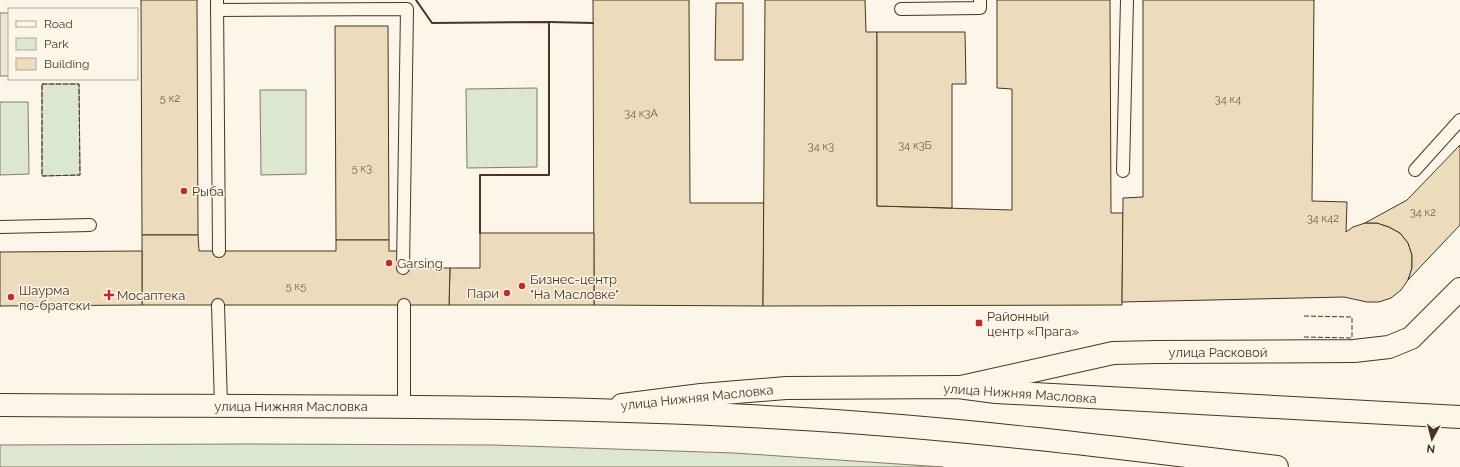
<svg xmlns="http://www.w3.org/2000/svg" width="1460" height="467" viewBox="0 0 1460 467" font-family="Raleway,sans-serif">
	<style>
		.green { fill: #dce7d0; stroke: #887966 }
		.parking { fill: #ede7d9; stroke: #887966 }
		.building { fill: #ecdcbc; stroke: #4a3520 }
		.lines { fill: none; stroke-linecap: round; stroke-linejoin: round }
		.service-casing { stroke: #4a3520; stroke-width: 14 }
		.minor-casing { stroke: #4a3520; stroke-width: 24 }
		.tertiary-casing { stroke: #4a3520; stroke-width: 24 }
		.primary-casing { stroke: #4a3520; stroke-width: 24 }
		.service { stroke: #fbf6e9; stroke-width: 12 }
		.minor { stroke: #fbf6e9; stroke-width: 22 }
		.tertiary { stroke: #fbf6e9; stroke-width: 22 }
		.primary { stroke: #fbf6e9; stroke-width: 22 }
		.fence { stroke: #4a3520; stroke-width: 1; stroke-dasharray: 5 2; stroke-linecap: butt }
		.wall { stroke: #4a3520; stroke-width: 2 }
		.poi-dot { fill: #c62828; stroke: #fbf6e9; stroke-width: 1.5 }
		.labels { text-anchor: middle; stroke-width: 3; stroke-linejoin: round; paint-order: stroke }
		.number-label { font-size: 11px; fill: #725f47 }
		.poi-label { font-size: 13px; fill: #4a3520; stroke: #fbf6e9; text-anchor: start }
		.street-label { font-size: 13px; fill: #4a3520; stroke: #fbf6e9 }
	</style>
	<rect width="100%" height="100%" fill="#fbf6e9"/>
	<!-- green -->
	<g class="green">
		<polygon points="42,84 79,84 80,175 42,176"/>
		<polygon points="537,88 537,167 467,168 466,89"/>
		<polygon points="260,90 306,90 306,174 261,175"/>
		<polygon points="0,102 28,102 29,174 0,175"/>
		<polygon points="248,444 493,445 734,453 943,467 0,467 0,445"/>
	</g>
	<!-- parking -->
	<rect class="parking" x="0" y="13" width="9" height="63"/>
	<!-- building -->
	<g class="building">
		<polygon points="141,0 197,0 198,235 142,235"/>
		<polygon points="593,0 689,0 690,203 764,203 763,306 594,305"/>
		<polygon points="765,0 865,0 866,32 877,32 877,206 1012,210 1012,89 997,88 997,0 1110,0 1111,213 1123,213 1122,305 763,306"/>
		<polygon points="1143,0 1314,0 1312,201 1347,202 1346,232 1353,227 1365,223 1377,223 1389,227 1400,233 1408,243 1412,255 1412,268 1408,280 1401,290 1391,298 1379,302 1367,302 1344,297 1122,302 1123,198 1143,197"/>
		<polygon points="716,3 743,3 743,60 715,60"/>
		<polygon points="335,26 388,26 389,240 336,240"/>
		<polygon points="877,32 965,32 966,84 952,84 952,208 877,206"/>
		<polygon points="1460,145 1460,225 1408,280 1412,268 1412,255 1408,243 1400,233 1389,227 1377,223 1365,223 1407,200"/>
		<polygon points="480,233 594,233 594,305 449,305 450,268 480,268"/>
		<polygon points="142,235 198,235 199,251 336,251 336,240 389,240 389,251 398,251 403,268 450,268 449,305 142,305"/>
		<polygon points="142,251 142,305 0,306 0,252"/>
	</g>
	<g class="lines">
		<defs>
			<g id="service">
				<polyline points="217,0 219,251"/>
				<polyline points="901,9 980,8 980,0"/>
				<polyline points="217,10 407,9 403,268"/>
				<polyline points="1415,170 1460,120"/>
				<polyline points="1123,171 1127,0"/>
				<polyline points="0,227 90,225"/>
				<polyline points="218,305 221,405"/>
				<polyline points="404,407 404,305"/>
			</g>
			<polyline id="minor" points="961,387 1113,353 1157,352 1354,351 1389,347 1411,338 1460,289"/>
			<polyline id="tertiary" points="622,405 701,395 786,388 958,387 996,392 1460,417"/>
			<path id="primary" d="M0,405c262,2 523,-2 785,13 165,9 329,29 492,49"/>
		</defs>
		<!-- service casing -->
		<use href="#service" class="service-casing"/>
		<!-- minor casing -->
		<use href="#minor" class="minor-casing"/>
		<!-- tertiary casing -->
		<use href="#tertiary" class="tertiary-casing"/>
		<!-- primary casing -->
		<use href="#primary" class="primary-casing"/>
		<!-- service -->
		<use href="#service" class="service"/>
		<!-- minor -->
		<use href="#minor" class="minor"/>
		<!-- tertiary -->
		<use href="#tertiary" class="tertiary"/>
		<!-- primary -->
		<use href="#primary" class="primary"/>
		<!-- fence -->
		<g class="fence">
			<polygon points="42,84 79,84 80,175 42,176"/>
			<polyline points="1304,337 1352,338 1352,317 1304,316"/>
		</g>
		<!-- wall -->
		<g class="wall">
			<polyline points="416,0 432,23 549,22 549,175 480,175 480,233"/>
			<polyline points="549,22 593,23"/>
		</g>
	</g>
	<!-- markers -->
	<g class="poi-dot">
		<circle cx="184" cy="191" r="4"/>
		<circle cx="389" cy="263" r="4"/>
		<circle cx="522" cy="286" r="4"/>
		<circle cx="507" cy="293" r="4"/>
		<path d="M107 289h4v4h4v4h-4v4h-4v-4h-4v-4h4z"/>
		<circle cx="11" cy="297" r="4"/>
		<rect x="975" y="319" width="8" height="8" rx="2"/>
	</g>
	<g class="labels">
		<!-- number labels -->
		<g class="number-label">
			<text x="170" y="102">5 к2</text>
			<text x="1228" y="103">34 к4</text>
			<text x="641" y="117">34 к3А</text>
			<text x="915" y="149">34 к3Б</text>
			<text x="821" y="150">34 к3</text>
			<text x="362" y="172">5 к3</text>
			<text x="1423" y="216">34 к2</text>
			<text x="1323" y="222">34 к42</text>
			<text x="296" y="290">5 к5</text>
		</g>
		<!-- poi labels -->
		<g class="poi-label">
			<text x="192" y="196">Рыба</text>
			<text x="397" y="268">Garsing</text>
			<text x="530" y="284">Бизнес-центр<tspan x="530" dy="15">"На Масловке"</tspan></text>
			<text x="19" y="295">Шаурма<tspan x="19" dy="15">по-братски</tspan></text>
			<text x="499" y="298" text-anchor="end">Пари</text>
			<text x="117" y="300">Мосаптека</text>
			<text x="987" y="321">Районный<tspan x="987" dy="15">центр «Прага»</tspan></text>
		</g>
		<!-- street labels -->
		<g class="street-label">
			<text x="1218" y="357">улица Расковой</text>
			<text transform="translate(1020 393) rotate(4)" y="5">улица Нижняя Масловка</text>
			<text transform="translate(697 397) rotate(-6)" y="5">улица Нижняя Масловка</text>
			<text x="291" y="411">улица Нижняя Масловка</text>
		</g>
	</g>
	<!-- legend -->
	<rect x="8" y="8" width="130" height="72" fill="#fbf6e9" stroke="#b4a999"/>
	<rect x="16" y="21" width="20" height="6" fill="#fbf6e9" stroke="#b4a999"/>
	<text x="44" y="28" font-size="12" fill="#4a3520">Road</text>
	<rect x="16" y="38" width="20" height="12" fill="#dce7d0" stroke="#b4a999"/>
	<text x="44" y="48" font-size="12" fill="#4a3520">Park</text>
	<rect x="16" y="58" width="20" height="12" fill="#ecdcbc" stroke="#b4a999"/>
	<text x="44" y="68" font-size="12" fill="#4a3520">Building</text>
	<!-- north arrow -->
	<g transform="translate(1432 439) rotate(187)" stroke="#fbf6e9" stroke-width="3" paint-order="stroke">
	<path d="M0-3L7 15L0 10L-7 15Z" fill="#4a3520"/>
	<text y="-6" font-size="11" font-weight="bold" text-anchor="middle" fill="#4a3520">N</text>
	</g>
</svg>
